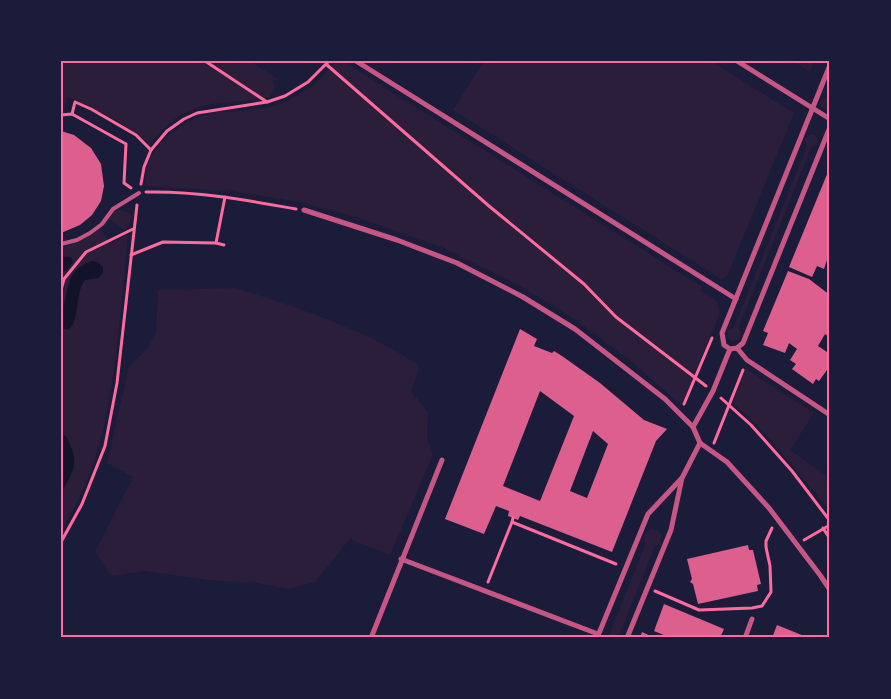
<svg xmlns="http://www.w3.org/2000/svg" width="891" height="699" viewBox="0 0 891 699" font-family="Bitter,serif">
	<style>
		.green { fill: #2a1e3b }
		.water { fill: #12122b }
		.building { fill: #dd5f8e; fill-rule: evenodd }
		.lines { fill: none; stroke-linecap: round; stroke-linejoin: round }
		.path { stroke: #ff6b9d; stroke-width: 3 }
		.service { stroke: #c65784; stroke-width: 4 }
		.minor { stroke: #c65784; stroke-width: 5 }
		.neatline { fill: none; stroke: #ff6b9d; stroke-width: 2 }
	</style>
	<rect width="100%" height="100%" fill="#1b1b3a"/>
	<!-- green -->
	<g class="green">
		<path d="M61,61h189l28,18 -5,2 2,7 -5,9c-20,5 -39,4 -59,7 -24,4 -47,20 -61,40 -24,-20 -53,-35 -83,-47l-2,12h-4z"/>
		<path d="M335,61h7l360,226 -2,3c11,7 22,11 19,26l-37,89 -50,-43 -56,-42 -54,-33 -81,-40 -85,-30 -56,-15 -69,-11 -86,-5c1,-6 1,-13 2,-19 8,-26 39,-49 66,-54 17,-3 36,-1 53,-5 27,-6 54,-24 69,-47z"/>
		<polygon points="484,61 711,61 794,113 727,277 721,279 453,110"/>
		<polygon points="793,61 814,61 810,72"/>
		<polygon points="830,90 830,109 826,110 821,107 820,101 827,97"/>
		<polygon points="811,134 817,136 818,143 811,148 738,329 741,336 738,340 732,341 727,337 728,330 734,327 807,146 804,139"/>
		<polygon points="115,208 129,213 131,216 129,226 125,230 109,219"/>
		<path d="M100,227l9,17 19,-9c-8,75 -11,154 -34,227 -8,24 -20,47 -33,69v-284h4l27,-12z"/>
		<path d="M236,288c63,20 129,41 184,78l-9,25 17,21 -1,24 6,19 -43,100 -40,-16 -35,43 -26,7 -33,-6 -49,-3 -62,-9 -34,5 -16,-24 38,-75 -26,-14 22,-97 19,-18 8,-15 2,-43z"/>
		<polygon points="745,368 814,413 790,450 830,478 830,510 763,431 732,402"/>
		<polygon points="652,529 658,531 661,534 661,544 655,546 618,638 608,638 646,543 643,537 646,532"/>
	</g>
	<!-- water -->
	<g class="water">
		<polygon points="61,257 71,257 73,262 67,270 61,273"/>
		<path d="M91,261l7,1 5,5v6l-4,5 -14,2c-11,15 -4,37 -16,50l-8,-2c0,-10 6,-43 11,-52 4,-8 11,-11 19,-15z"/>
		<path d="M61,434l5,2c14,28 9,31 -5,58z"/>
	</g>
	<!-- building -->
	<g class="building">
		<polygon points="61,131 74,135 91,148 101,164 104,186 101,201 92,215 80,225 61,233"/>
		<polygon points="830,167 830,262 827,260 824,269 817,266 812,277 789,267"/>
		<polygon points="788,271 809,279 830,295 830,338 825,334 818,346 830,354 830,373 827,370 819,381 816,379 813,384 792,369 796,364 790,360 797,349 789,343 785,353 763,345 768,333 763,331"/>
		<path d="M520,329l17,10 -3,7 18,7 2,-2 8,5 38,27 44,37 23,9 -11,12 -44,111 -92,-36 -2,4 -10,-4 1,-5 -13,-5 -12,28 -39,-15zM540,391l34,25 -34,85 -37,-15zM593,431l15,13 -21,54 -17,-7z"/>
		<polygon points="748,545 749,550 753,550 761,584 757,585 758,591 698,604 693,584 690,582 692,579 687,559"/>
		<polygon points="664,604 724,629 720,638 671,638 654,631"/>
		<polygon points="777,625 809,638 772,638"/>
		<polygon points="642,632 655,638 640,638"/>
	</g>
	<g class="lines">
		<!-- path -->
		<g class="path">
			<polyline points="205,61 267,102"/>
			<polyline points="327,65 489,206 584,284 616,317 706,386"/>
			<polyline points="72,114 75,102 91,109 136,135 151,150"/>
			<polyline points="61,115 72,114 126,144 124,183 131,188"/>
			<polyline points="141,184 144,167 151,150 167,131 184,119 197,113 267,102 285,96 308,82 329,61"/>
			<path d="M146,192c52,-1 100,8 150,17"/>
			<polyline points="216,243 225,197"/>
			<polyline points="131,255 163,242 216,243 224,245"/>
			<polyline points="61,290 64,279 86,252 133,229"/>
			<polyline points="721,398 751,425 792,471 830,521"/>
			<polyline points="684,404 712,338"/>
			<polyline points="714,443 743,370"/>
			<polyline points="513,518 512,522 616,564"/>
			<polyline points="823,528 830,539"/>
			<polyline points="804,540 830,525"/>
			<polyline points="61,542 82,504 105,446 117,383 137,205"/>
			<polyline points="488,582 512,522"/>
			<polyline points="655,591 699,610 752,608 762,606 771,592 770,566 766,547 766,541 772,528"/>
		</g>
		<!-- service -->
		<polyline class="service" points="61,244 77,240 90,233 102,224 113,209 139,193"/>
		<!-- minor -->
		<g class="minor">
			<polyline points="356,61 736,299"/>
			<polyline points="737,61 830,119"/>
			<polyline points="830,65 722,333 724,345 730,349 737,348 743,343 830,127"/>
			<polyline points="304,210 397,240 457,263 523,297 575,329 665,399 693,427 700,443 682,478 671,530 627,638"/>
			<polyline points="737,348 747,360 830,415"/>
			<polyline points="693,427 713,391 730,349"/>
			<polyline points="700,443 727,462 769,508 820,575 830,590"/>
			<polyline points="401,559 598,634"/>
			<polyline points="371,638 442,460"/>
			<polyline points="597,638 648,514 681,479"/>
			<polyline points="745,638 752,619"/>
		</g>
	</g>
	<!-- border -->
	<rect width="891" height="699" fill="none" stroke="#1b1b3a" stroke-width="125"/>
	<rect x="62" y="62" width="766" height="574" class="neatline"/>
</svg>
